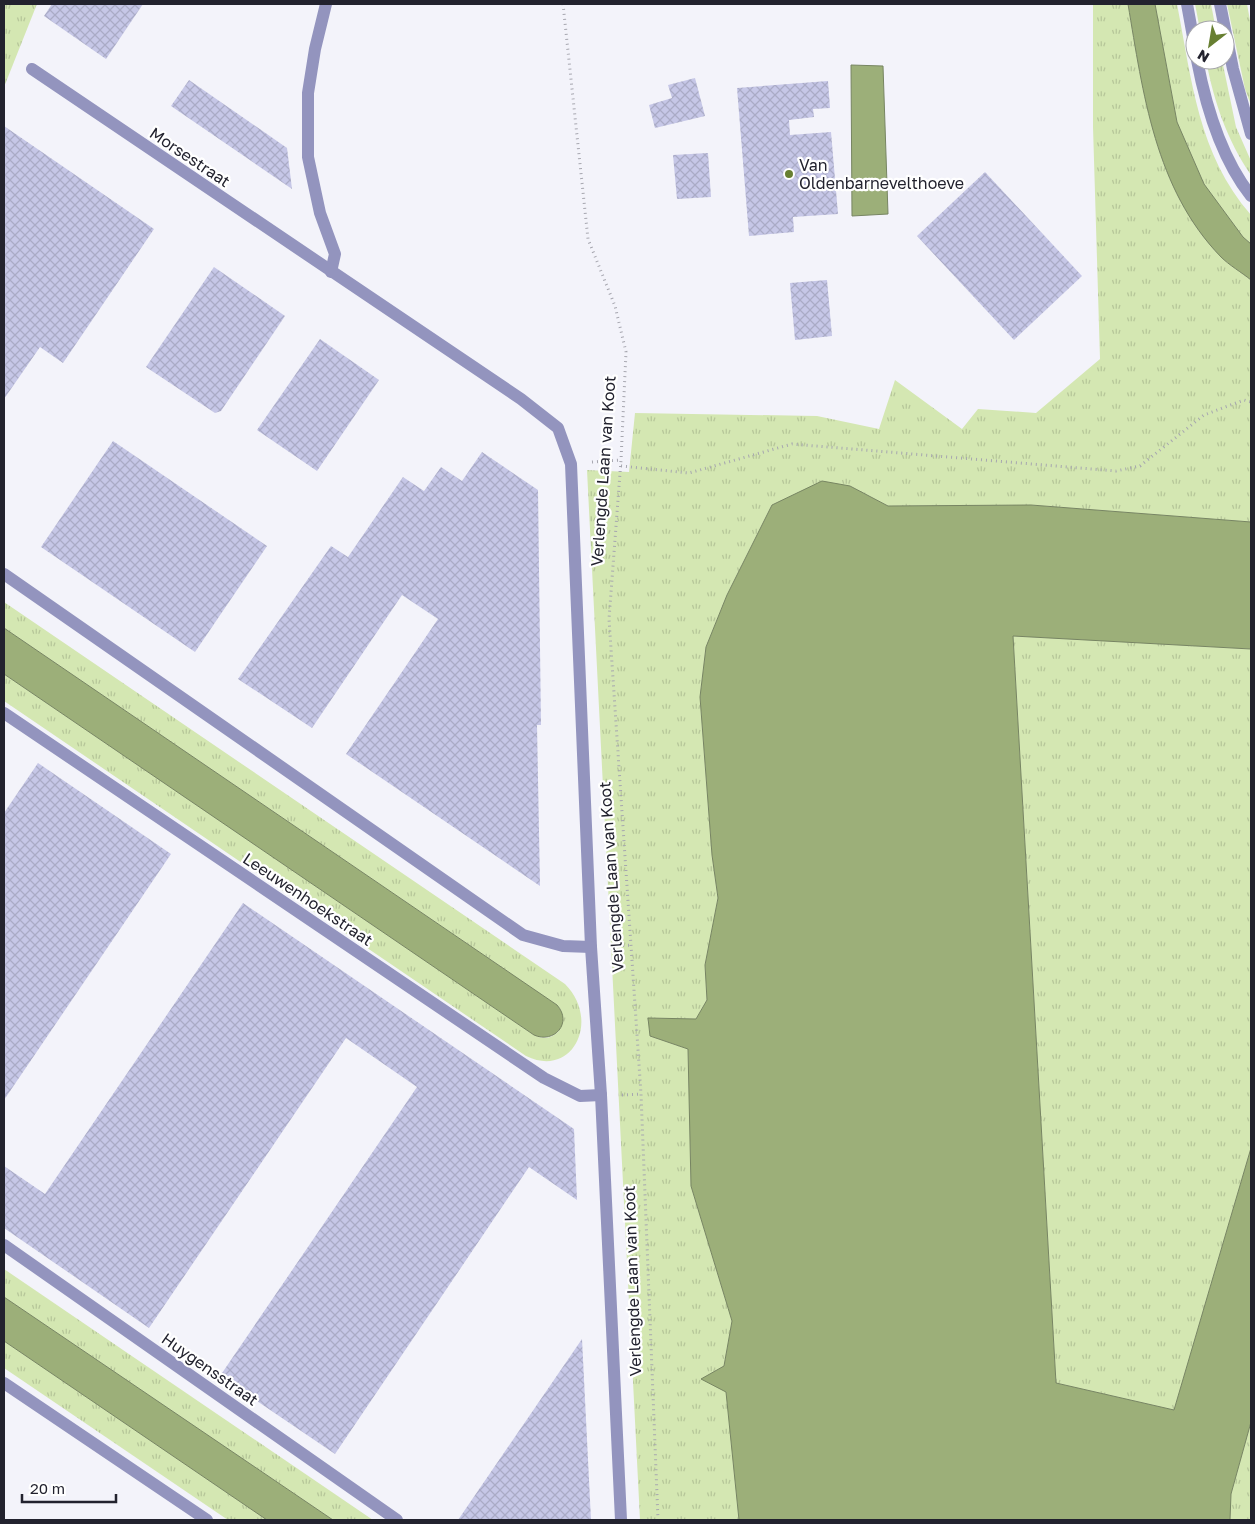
<svg xmlns="http://www.w3.org/2000/svg" width="1255" height="1524" viewBox="0 0 1255 1524" font-family="'Golos Text',sans-serif">
	<style>
		.grass { fill: url(#grass-tufts) }
		.water { fill: #9caf79; stroke: #778562 }
		.building { fill: url(#building-cross-hatch) }
		.lines { fill: none; stroke-linecap: round; stroke-linejoin: round }
		.path { stroke: #a6a6af; stroke-width: 3; stroke-dasharray: 1 4; stroke-linecap: butt }
		.minor { stroke: #9394be; stroke-width: 12 }
		.poi-dot { fill: #677f31; stroke: #fff; stroke-width: 2 }
		.labels { text-anchor: middle; stroke-width: 4.5; stroke-linejoin: round; paint-order: stroke }
		.street-label { font-size: 16px; fill: #22222e; stroke: #fff }
		.poi-label { font-size: 16px; fill: #22222e; stroke: #fff; text-anchor: start }
	</style>
	<defs>
		<pattern id="grass-tufts" width="24" height="20" patternUnits="userSpaceOnUse" patternTransform="scale(1.25)"><rect width="24" height="20" fill="#d4e7b2"/><path d="M3 7l-1-3M5 7V3M7 7l1-3M15 17l-1-3M17 17v-4M19 17l1-3" fill="none" stroke="#b6c699"/></pattern>
		<pattern id="building-cross-hatch" width="8" height="8" patternUnits="userSpaceOnUse" patternTransform="scale(1.25)"><rect width="8" height="8" fill="#c6c7e7"/><path d="M0 0l8 8M0 8l8-8" fill="none" stroke="#aaabc6"/></pattern>
	</defs>
	<rect width="100%" height="100%" fill="#f3f3fa"/>
	<!-- grass -->
	<g class="grass">
		<polygon points="4,4 37,4 4,87"/>
		<path d="M1093,4h35c15,89 27,185 93,253 8,8 20,15 30,23v242l-220,-17 -143,1 -38,-20 -55,9 -23,10 -45,90 -21,52 -6,50 12,158 6,43 -13,67 2,35 -11,19 -48,-1 2,18 38,13 3,137 41,135 -8,45 15,154h-99l-53,-1050 42,2 6,-59 182,3 62,13 16,-49 67,49 16,-20 58,4 64,-54 -7,-232z"/>
		<path d="M1155,4h22c15,77 21,150 74,211v29l-8,-7 -39,-53 -27,-62z"/>
		<polygon points="1195,4 1211,4 1216,30 1200,30"/>
		<polygon points="1227,4 1247,4 1251,26 1251,105 1245,89"/>
		<path d="M1206,60h16l14,67 15,34v14c-24,-35 -37,-73 -45,-115z"/>
		<path d="M4,602l561,382c36,36 8,95 -39,72l-522,-355v-27l530,361c10,5 17,4 25,-4l2,-21 -4,-5 -553,-377z"/>
		<polygon points="1013,636 1251,649 1251,1148 1174,1410 1056,1383"/>
		<polygon points="4,1269 373,1520 333,1520 4,1297"/>
		<polygon points="4,1341 267,1520 228,1520 4,1368"/>
		<polygon points="1251,1422 1251,1520 1230,1520 1231,1494"/>
	</g>
	<!-- water -->
	<g class="water">
		<path d="M1128,4h27l22,118 27,62 39,53 8,7v36c-10,-8 -22,-15 -30,-23 -66,-68 -78,-164 -93,-253z"/>
		<polygon points="851,65 883,66 888,214 852,216"/>
		<polygon points="822,481 850,486 888,506 1031,505 1251,522 1251,649 1013,636 1056,1383 1174,1410 1251,1148 1251,1422 1231,1494 1230,1520 739,1520 726,1392 701,1379 724,1366 732,1321 691,1186 688,1049 650,1036 648,1018 696,1019 707,1000 705,965 718,898 712,855 700,697 706,647 727,595 772,505"/>
		<path d="M4,628l553,377c16,18 -3,39 -23,30l-530,-361z"/>
		<polygon points="4,1297 333,1520 267,1520 4,1341"/>
	</g>
	<!-- building -->
	<g class="building">
		<polygon points="52,4 143,4 106,59 44,16"/>
		<polygon points="695,78 705,116 655,128 649,105 672,98 668,85"/>
		<polygon points="189,80 287,148 292,189 171,106"/>
		<polygon points="828,81 830,108 813,109 814,117 789,120 790,135 831,132 838,214 793,217 794,232 749,236 737,88"/>
		<polygon points="4,126 154,229 63,363 40,347 4,399"/>
		<polygon points="708,153 711,197 677,199 673,155"/>
		<polygon points="985,172 1082,276 1014,340 917,236"/>
		<polygon points="214,267 285,316 221,411 215,413 146,367"/>
		<polygon points="827,280 832,336 795,340 790,283"/>
		<polygon points="320,339 379,380 317,471 257,430"/>
		<polygon points="113,441 267,546 195,652 41,547"/>
		<polygon points="482,452 538,490 541,725 537,725 540,886 346,754 438,619 402,595 312,728 238,679 331,546 348,557 403,477 424,491 441,467 462,481"/>
		<polygon points="38,763 171,854 4,1100 4,813"/>
		<polygon points="243,903 574,1129 577,1200 529,1167 335,1454 220,1376 417,1087 346,1038 149,1328 4,1228 4,1166 45,1194"/>
		<polygon points="582,1339 591,1520 458,1520"/>
	</g>
	<g class="lines">
		<!-- path -->
		<g class="path">
			<polyline points="563,4 588,239 615,306 626,352 621,460 609,619 641,1094 658,1520"/>
			<polyline points="592,462 621,460"/>
			<polyline points="621,466 689,473 792,444 1116,471 1140,466 1204,415 1244,400 1251,402"/>
			<polyline points="613,946 632,945"/>
			<polyline points="622,1095 641,1094"/>
		</g>
		<!-- minor -->
		<g class="minor">
			<polyline points="326,4 315,49 308,93 308,157 320,213 335,254 331,272"/>
			<polyline points="1187,4 1195,48"/>
			<polyline points="1220,4 1233,69 1251,134"/>
			<path d="M1197,60c9,47 24,98 54,136"/>
			<polyline points="32,69 521,399 558,428 571,464 591,947 601,1095 621,1520"/>
			<polyline points="4,574 523,935 563,946 591,947"/>
			<polyline points="4,713 544,1078 580,1096 601,1095"/>
			<polyline points="4,1245 397,1520"/>
			<polyline points="4,1383 207,1520"/>
		</g>
	</g>
	<!-- markers -->
	<circle class="poi-dot" cx="789" cy="174" r="5"/>
	<g class="labels">
		<!-- street labels -->
		<g class="street-label">
			<text transform="translate(190 157) rotate(34)" y="6">Morsestraat</text>
			<text transform="translate(603 471) rotate(-86)" y="6">Verlengde Laan van Koot</text>
			<text transform="translate(611 877) rotate(-94)" y="6">Verlengde Laan van Koot</text>
			<text transform="translate(308 899) rotate(34)" y="6">Leeuwenhoekstraat</text>
			<text transform="translate(632 1281) rotate(-92)" y="6">Verlengde Laan van Koot</text>
			<text transform="translate(210 1369) rotate(35)" y="6">Huygensstraat</text>
		</g>
		<!-- poi labels -->
		<g class="poi-label">
			<text x="799" y="171">Van<tspan x="799" dy="18">Oldenbarnevelthoeve</tspan></text>
		</g>
	</g>
	<!-- border -->
	<rect width="1255" height="1524" fill="none" stroke="#22222e" stroke-width="10"/>
	<!-- north arrow -->
	<g transform="translate(1210 45) rotate(211)"><circle r="24" fill="#ffffff" stroke="#a7a7ab"/>
	<path d="M0-4L9 19L0 12L-9 19Z" fill="#677f31"/>
	<text y="-8" font-size="14" font-weight="bold" text-anchor="middle" fill="#22222e">N</text>
	</g>
	<!-- scale -->
	<path d="M22 1494v8h94v-8" fill="none" stroke="#22222e" stroke-width="2.5"/>
	<text x="30" y="1494" font-size="15" fill="#22222e" stroke="#ffffff" stroke-width="4" paint-order="stroke">20 m</text>
</svg>
